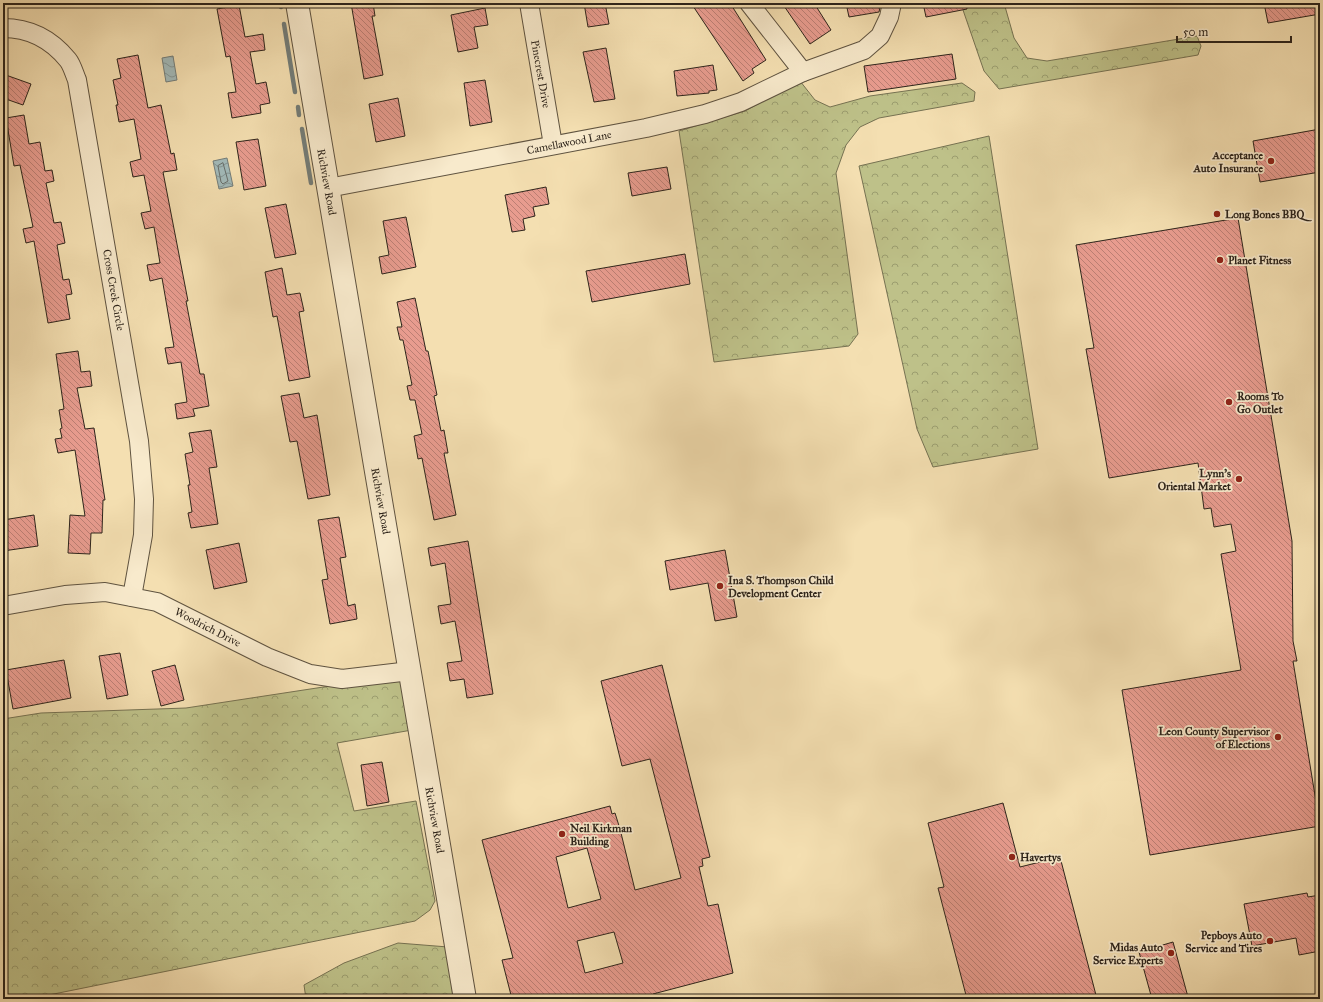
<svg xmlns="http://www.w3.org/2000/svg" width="1323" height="1002" viewBox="0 0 1323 1002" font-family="'IM FELL Great Primer',serif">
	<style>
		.forest { fill: url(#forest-crowns); stroke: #767252 }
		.water { fill: url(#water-waves); stroke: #737d79 }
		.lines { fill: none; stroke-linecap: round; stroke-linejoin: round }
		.shore { stroke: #686e6a; stroke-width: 1 }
		.stream { stroke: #737d79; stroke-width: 4.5 }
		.building { fill: url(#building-back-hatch); stroke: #2d241b; fill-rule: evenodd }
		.minor-casing { stroke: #5f5340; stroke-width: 20 }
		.tertiary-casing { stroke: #5f5340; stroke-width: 24 }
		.minor { stroke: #f8eacc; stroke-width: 18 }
		.tertiary { stroke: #f8eacc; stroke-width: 22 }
		.poi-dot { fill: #8f2418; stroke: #f8eacc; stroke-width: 1.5 }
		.labels { text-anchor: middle; stroke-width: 3.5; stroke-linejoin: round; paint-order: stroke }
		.street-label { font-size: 11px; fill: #2d241b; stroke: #f8eacc }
		.poi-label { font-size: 11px; font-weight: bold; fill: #2d241b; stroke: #f8eacc; text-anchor: start }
	</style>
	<defs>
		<pattern id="forest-crowns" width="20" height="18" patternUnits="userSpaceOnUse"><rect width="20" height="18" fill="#bec189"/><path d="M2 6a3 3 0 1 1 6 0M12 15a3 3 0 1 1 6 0" fill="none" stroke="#9b9d6f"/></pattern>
		<pattern id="water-waves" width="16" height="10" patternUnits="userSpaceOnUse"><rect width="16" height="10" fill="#a2b9b8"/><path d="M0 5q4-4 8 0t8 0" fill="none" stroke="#849695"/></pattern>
		<pattern id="building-back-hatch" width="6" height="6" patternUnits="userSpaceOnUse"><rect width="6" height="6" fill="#e89c8f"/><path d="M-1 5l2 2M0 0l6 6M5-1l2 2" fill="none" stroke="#bc7f74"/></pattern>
	</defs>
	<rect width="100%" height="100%" fill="#f4dfb1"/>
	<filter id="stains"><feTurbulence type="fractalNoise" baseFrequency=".005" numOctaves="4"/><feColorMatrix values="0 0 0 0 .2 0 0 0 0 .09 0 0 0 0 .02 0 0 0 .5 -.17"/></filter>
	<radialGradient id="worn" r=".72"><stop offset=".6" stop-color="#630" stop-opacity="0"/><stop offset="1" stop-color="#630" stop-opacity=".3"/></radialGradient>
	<!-- forest -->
	<g class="forest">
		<polygon points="963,3 1004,3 1014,38 1027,58 1047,61 1197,36 1201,46 1198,55 999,89 984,71 963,10"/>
		<polygon points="800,81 815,100 830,107 870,96 962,83 975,92 974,101 879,118 860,127 846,145 836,173 858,334 849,346 714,362 679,131 745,111"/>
		<polygon points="989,136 1038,449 933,467 917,429 859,166"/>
		<polygon points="402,675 412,730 337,743 354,811 416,801 435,901 430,910 415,921 29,999 3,999 3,719 41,713 186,708"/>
		<polygon points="398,943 448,947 454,999 306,999 304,985 344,963"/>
	</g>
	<!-- water -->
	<g class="water">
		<polygon points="173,56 177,80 166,82 162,58"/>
		<polygon points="227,158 233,186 219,189 213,161"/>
	</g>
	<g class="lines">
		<!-- shore -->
		<polygon class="shore" points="223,163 228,181 223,184 221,182 218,166"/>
		<!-- stream -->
		<g class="stream">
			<polyline points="280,3 281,7"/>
			<polyline points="284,24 295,92"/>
			<polyline points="298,107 299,115"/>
			<polyline points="302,129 311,183"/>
		</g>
	</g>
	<!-- building -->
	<g class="building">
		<polygon points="351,3 373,3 375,16 372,16 383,75 364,79"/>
		<polygon points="584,3 605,3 609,24 588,27"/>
		<polygon points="691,3 730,3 766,60 752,69 754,73 743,81"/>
		<polygon points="782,3 814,3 831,30 810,44"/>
		<polygon points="846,3 881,3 879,12 849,17"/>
		<polygon points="923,3 966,3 967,9 926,17"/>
		<polygon points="1264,3 1320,3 1320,14 1268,23"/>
		<polygon points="239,5 245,37 263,34 265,50 250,52 256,84 266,82 270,103 260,105 261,113 232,118 228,93 236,92 230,56 226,57 217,9"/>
		<polygon points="485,8 488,25 474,27 478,48 458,52 451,15"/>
		<polygon points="606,48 615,99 594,102 583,52"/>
		<polygon points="952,54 956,79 868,92 864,66"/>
		<polygon points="138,55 148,108 161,105 171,154 174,153 177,170 163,172 188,301 186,301 200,374 204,374 209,406 193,409 195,416 177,419 175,404 187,402 181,362 168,364 165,348 174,347 162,278 150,281 147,265 160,263 154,227 145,229 141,213 151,211 144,175 133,177 130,162 141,159 134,119 119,122 116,105 118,105 113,80 121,78 117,59"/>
		<polygon points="713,65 717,90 709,91 709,93 677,96 674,71"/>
		<polygon points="3,74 31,84 23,105 3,98"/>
		<polygon points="485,80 492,122 470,126 464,83"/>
		<polygon points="398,98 405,136 376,142 369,104"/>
		<polygon points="24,115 29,144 40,142 45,171 52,170 54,181 46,183 54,223 61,222 65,243 57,245 63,280 69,279 72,294 66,295 70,319 48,323 34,241 26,243 23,229 33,227 20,165 14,166 6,118"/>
		<polygon points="1320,129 1320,172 1260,182 1253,141"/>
		<polygon points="258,139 266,186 244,190 236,142"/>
		<polygon points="667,167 671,189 632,196 628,173"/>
		<polygon points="546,187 549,204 533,207 535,216 523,219 525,230 512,232 505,195"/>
		<polygon points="286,204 296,254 275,258 265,208"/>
		<polygon points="406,217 416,267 382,274 379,257 389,255 383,221"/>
		<polygon points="1238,218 1292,541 1293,641 1297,661 1293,661 1320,826 1150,855 1122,690 1241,670 1221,554 1236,551 1231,524 1214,527 1211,508 1204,509 1198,463 1109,478 1086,349 1094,348 1076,245"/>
		<polygon points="685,254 690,284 592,302 586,271"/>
		<polygon points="282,268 287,295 300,293 304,311 299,312 310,377 289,381 277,316 273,317 265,272"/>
		<polygon points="415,298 426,351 428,351 437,395 434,396 441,431 444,430 448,453 444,453 456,515 434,520 422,458 418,459 414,436 422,434 415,400 410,400 407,386 412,385 403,340 400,340 397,327 402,327 397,302"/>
		<polygon points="78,351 81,372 90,371 92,386 77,388 85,429 94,428 105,500 103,500 102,533 91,533 90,554 68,553 70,515 85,516 75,450 58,453 55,439 62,438 60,429 62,428 59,410 64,409 56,354"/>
		<polygon points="299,393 304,418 317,415 330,495 308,499 297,441 290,442 281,396"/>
		<polygon points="211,430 217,467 209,468 218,524 191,528 188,513 192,512 188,485 190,485 185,454 193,452 189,433"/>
		<polygon points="34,515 38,546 3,551 3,520"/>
		<polygon points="339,517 346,557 340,558 348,606 355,604 357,619 330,624 322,580 328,579 318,520"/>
		<polygon points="468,541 493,694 467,698 464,679 450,681 447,663 462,661 455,621 441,624 438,606 451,604 445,563 431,566 428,548"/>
		<polygon points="239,543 247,582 214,589 206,550"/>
		<polygon points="725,550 737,617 715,621 708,583 670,590 665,561"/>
		<polygon points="120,653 128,695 107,699 99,656"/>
		<polygon points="64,660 71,698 13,709 6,670"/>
		<polygon points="175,665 184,700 161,706 152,671"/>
		<path d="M662,665l48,192 -8,2 1,7 -4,1 9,39 10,-2 15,69 -80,21 1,5h-142l-10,-39 11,-2 -31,-118 128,-34 2,8 3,-1 5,16 15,61 46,-12 -31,-119 -28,7 -21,-85zM587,848l14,51 -33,9 -12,-51zM614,932l9,31 -38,10 -8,-32z"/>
		<polygon points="382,762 389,802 367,806 361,765"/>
		<polygon points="1003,803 1020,867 1060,857 1097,999 967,999 938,888 944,887 928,823"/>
		<polygon points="1307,893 1308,897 1320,895 1320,951 1299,955 1296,938 1252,946 1244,904"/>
		<polygon points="1173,942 1188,997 1181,999 1152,999 1139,952"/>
	</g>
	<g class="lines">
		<defs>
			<g id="minor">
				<polyline points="529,3 553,145"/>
				<polyline points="749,3 803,72"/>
				<path d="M3,28c26,0 48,11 65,32 4,5 6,13 9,20l62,361 5,58 -1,36 -11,62"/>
				<polyline points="328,188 646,128 705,114 741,102 803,72 864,50 880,36 889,17 892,3"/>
				<polyline points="3,606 65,595 105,592 157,602 267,657 310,674 342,679 410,671"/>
			</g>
			<polyline id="tertiary" points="297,3 465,999"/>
		</defs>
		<!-- minor casing -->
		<use href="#minor" class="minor-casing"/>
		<!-- tertiary casing -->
		<use href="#tertiary" class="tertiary-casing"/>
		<!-- minor -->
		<use href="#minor" class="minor"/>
		<!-- tertiary -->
		<use href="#tertiary" class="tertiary"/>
	</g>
	<!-- markers -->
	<g class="poi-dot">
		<circle cx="1271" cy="161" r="4"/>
		<circle cx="1217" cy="214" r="4"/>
		<circle cx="1220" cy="260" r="4"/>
		<circle cx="1229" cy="402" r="4"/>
		<circle cx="1239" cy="479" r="4"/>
		<circle cx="720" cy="586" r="4"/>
		<circle cx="1278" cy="737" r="4"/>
		<circle cx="562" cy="834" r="4"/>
		<circle cx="1012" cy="857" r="4"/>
		<circle cx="1270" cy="941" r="4"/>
		<circle cx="1171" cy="953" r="4"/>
	</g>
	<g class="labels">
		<!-- street labels -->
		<g class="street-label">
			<text transform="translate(541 74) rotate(80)" y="4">Pinecrest Drive</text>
			<text transform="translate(569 142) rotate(-11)" y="4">Camellawood Lane</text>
			<text transform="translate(327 182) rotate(80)" y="4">Richview Road</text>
			<text transform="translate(114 290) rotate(80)" y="4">Cross Creek Circle</text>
			<text transform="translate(381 501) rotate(80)" y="4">Richview Road</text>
			<text transform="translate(208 627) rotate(27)" y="4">Woodrich Drive</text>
			<text transform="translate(435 820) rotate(80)" y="4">Richview Road</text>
		</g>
		<!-- poi labels -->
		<g class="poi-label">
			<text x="1263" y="159" text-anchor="end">Acceptance<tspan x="1263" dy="13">Auto Insurance</tspan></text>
			<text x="1225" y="218">Long Bones BBQ</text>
			<text x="1228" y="264">Planet Fitness</text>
			<text x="1237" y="400">Rooms To<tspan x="1237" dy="13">Go Outlet</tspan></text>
			<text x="1231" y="477" text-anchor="end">Lynn's<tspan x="1231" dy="13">Oriental Market</tspan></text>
			<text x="728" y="584">Ina S. Thompson Child<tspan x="728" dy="13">Development Center</tspan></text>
			<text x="1270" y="735" text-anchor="end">Leon County Supervisor<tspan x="1270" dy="13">of Elections</tspan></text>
			<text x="570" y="832">Neil Kirkman<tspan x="570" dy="13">Building</tspan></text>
			<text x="1020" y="861">Havertys</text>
			<text x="1262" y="939" text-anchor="end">Pepboys Auto<tspan x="1262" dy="13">Service and Tires</tspan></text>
			<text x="1163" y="951" text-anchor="end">Midas Auto<tspan x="1163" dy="13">Service Experts</tspan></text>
		</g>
	</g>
	<!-- margin -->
	<rect width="1323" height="1002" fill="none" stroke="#f4dfb1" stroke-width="16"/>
	<rect x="4" y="4" width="1315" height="994" fill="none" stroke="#2d241b" stroke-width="2"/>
	<rect x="8" y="8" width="1307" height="986" fill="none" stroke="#2d241b"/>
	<!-- scale -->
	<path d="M1177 36v6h114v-6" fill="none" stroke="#2d241b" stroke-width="2"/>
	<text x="1183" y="36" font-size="12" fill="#2d241b" stroke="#f8eacc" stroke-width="3" paint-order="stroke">50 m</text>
	<rect width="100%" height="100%" filter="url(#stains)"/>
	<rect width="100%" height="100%" fill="url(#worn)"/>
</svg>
